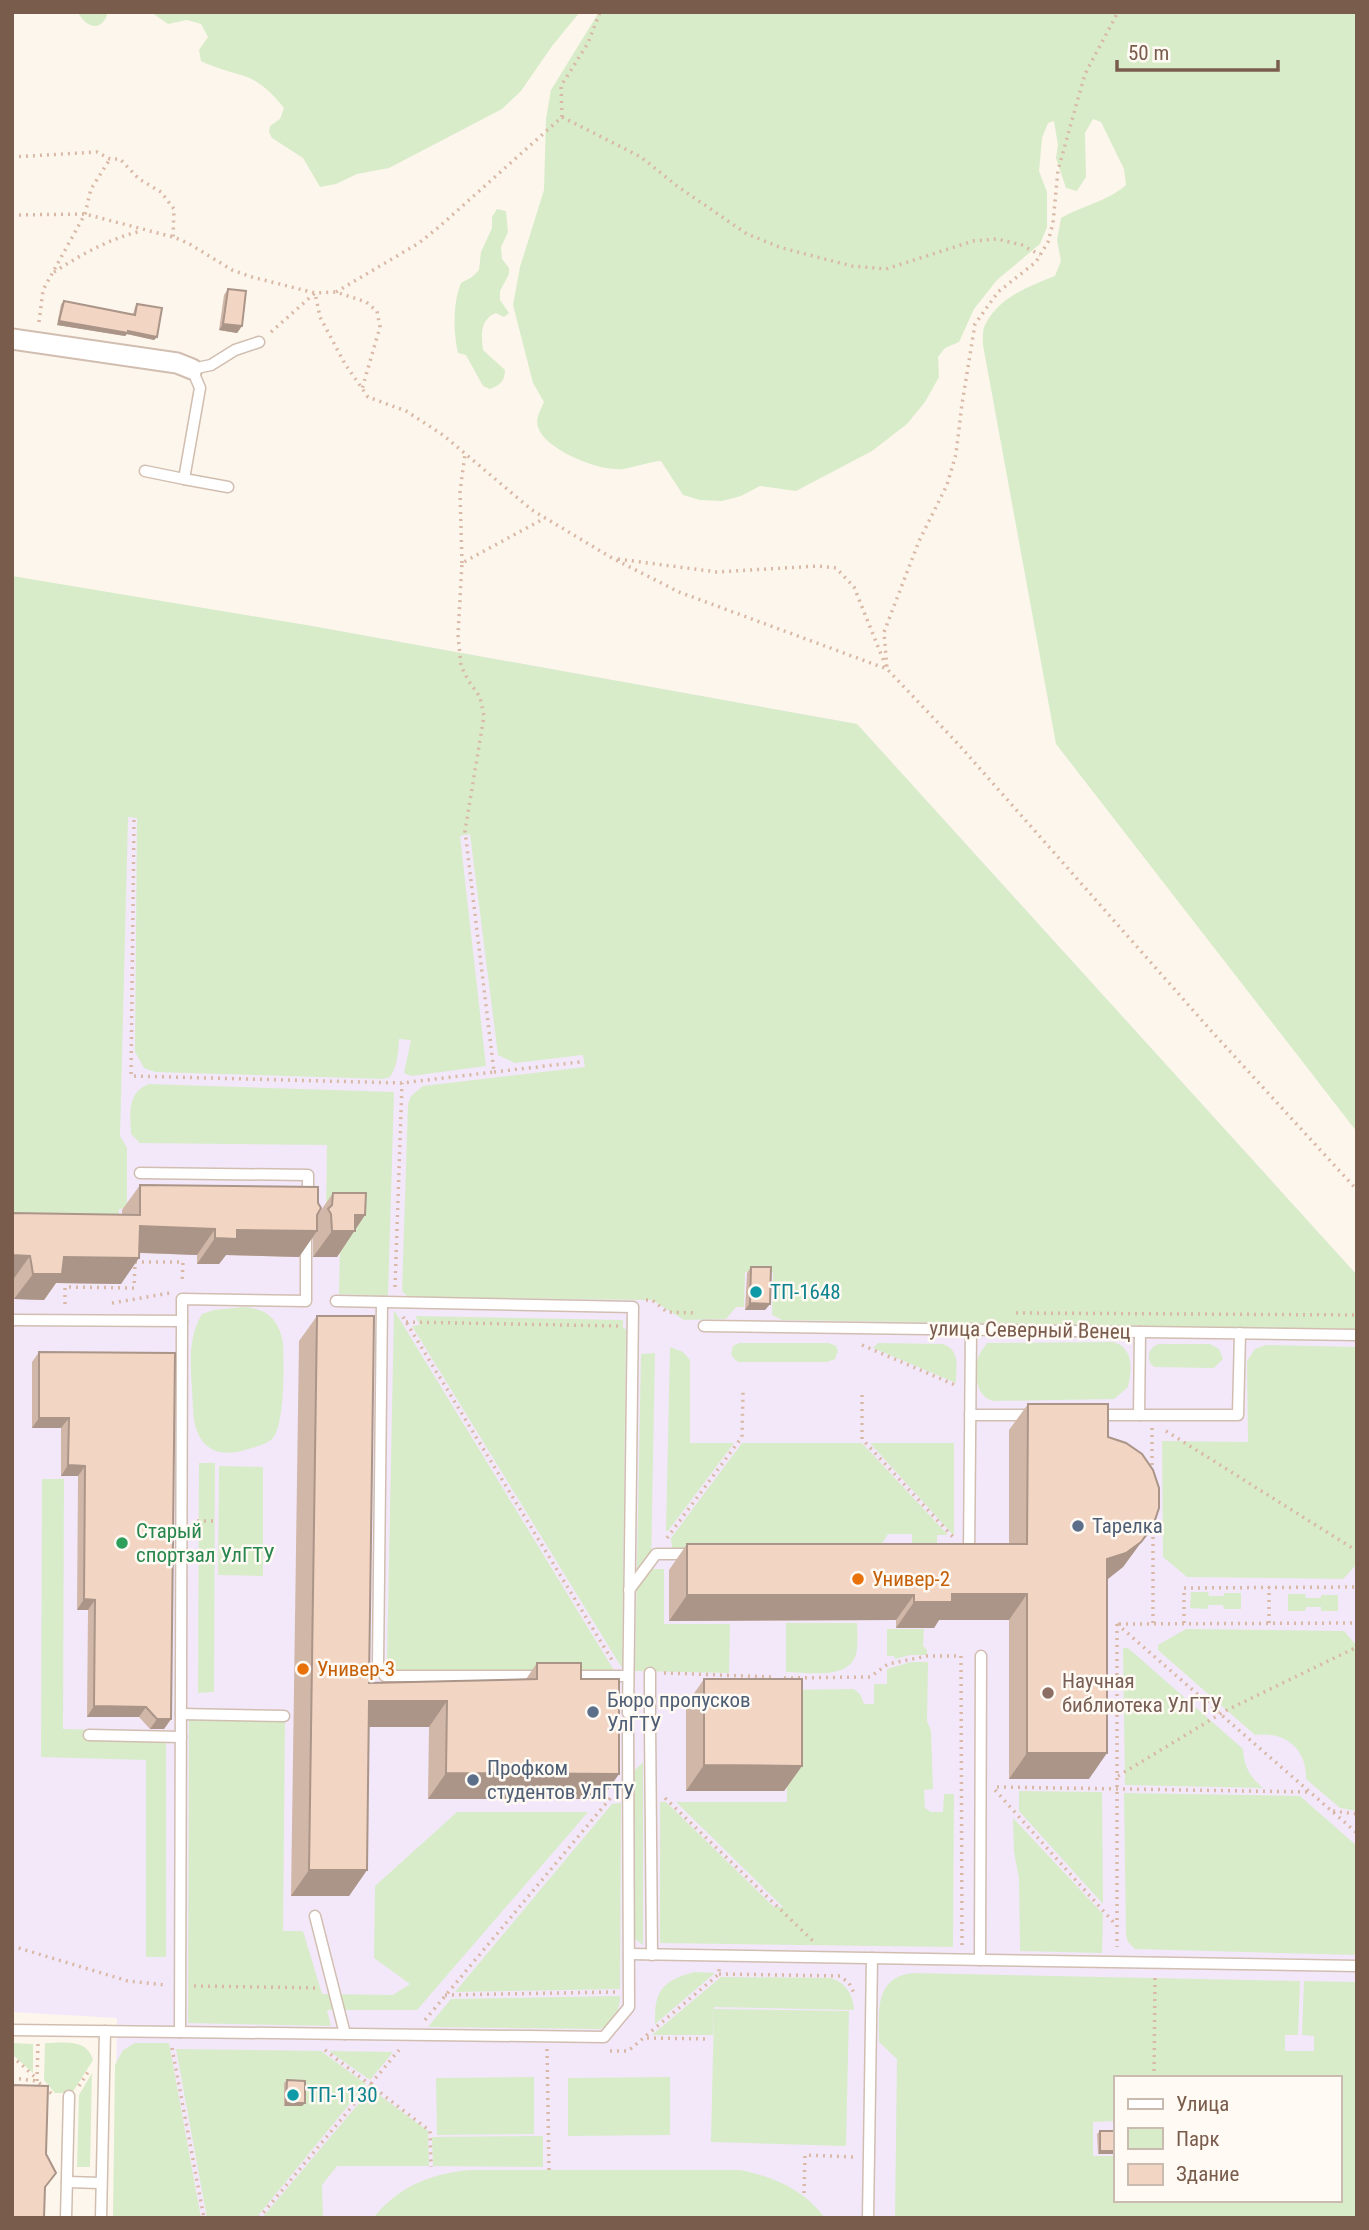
<svg xmlns="http://www.w3.org/2000/svg" width="1369" height="2230" viewBox="0 0 1369 2230" font-family="'Roboto Condensed',sans-serif">
	<style>
		.education { fill: #f3e8fa; fill-rule: evenodd }
		.green { fill: #d8ecc9; fill-rule: evenodd }
		.lines { fill: none; stroke-linecap: round; stroke-linejoin: round }
		.service-casing { stroke: #d1beb0; stroke-width: 13 }
		.minor-casing { stroke: #d1beb0; stroke-width: 23 }
		.path { stroke: #d9b8a5; stroke-width: 3.5; stroke-dasharray: 2 5; stroke-linecap: butt }
		.service { stroke: #fff; stroke-width: 10 }
		.minor { stroke: #fff; stroke-width: 19 }
		.wall { fill: #d1b7a8 }
		.shaded-wall { fill: #aa9588 }
		.building { fill: #f3d5c3; stroke: #aa9588; stroke-width: 2 }
		.culture-dot { fill: #0f9aa8; stroke: #fffaf3; stroke-width: 2.5 }
		.service-dot { fill: #5c6f8a; stroke: #fffaf3; stroke-width: 2.5 }
		.leisure-dot { fill: #2e9e5b; stroke: #fffaf3; stroke-width: 2.5 }
		.food-dot { fill: #e8710a; stroke: #fffaf3; stroke-width: 2.5 }
		.education-dot { fill: #8d6e63; stroke: #fffaf3; stroke-width: 2.5 }
		.labels { text-anchor: middle; stroke-width: 5; stroke-linejoin: round; paint-order: stroke }
		.culture-label { font-size: 21px; fill: #0d838f; stroke: #fffaf3; text-anchor: start }
		.street-label { font-size: 21px; fill: #7a5c4d; stroke: #fffaf3 }
		.service-label { font-size: 21px; fill: #4e5e75; stroke: #fffaf3; text-anchor: start }
		.leisure-label { font-size: 21px; fill: #27864d; stroke: #fffaf3; text-anchor: start }
		.food-label { font-size: 21px; fill: #c56008; stroke: #fffaf3; text-anchor: start }
		.education-label { font-size: 21px; fill: #785e54; stroke: #fffaf3; text-anchor: start }
	</style>
	<rect width="100%" height="100%" fill="#fdf6ec"/>
	<!-- education -->
	<path class="education" d="M306,625l551,99 500,551v943h-1243l3,-200 -105,-6v-1291zM1115,2078h224v122h-224z"/>
	<!-- green -->
	<g class="green">
		<path d="M78,12h30c-5,20 -22,17 -30,0z"/>
		<path d="M151,12h429l-28,34 -31,45 -19,18 -113,59 -32,6 -21,10 -16,3 -17,-29 -31,-20 -3,-6 1,-6 10,-7 4,-11c-10,-13 -24,-27 -40,-32 -15,-5 -29,-8 -43,-15l-2,-11 9,-13 -7,-13 -14,-4 -19,4z"/>
		<path d="M599,12h758v1120l-301,-388 -73,-399c0,-7 -1,-16 3,-22 14,-26 43,-37 69,-47l6,-15 -4,-21 4,-22c21,-12 47,-17 65,-33l-2,-16 -23,-47 -8,-3 -8,14 1,44 -9,14 -11,-3 -10,-30 2,-13 -4,-24 -6,2 -6,15 -3,33 8,21v35l-7,17 -43,36 -23,29 -15,33 -14,6 -7,9 1,20 -14,25 -18,22 -35,27 -76,40 -36,-5 -19,10 -19,5 -22,-1 -17,-5 -22,-34c-14,1 -25,6 -38,8 -23,3 -78,-19 -85,-42 -3,-9 3,-17 6,-25l-11,-19 -20,-78 7,-38 24,-77 2,-71 5,-29z"/>
		<path d="M497,209l9,2 2,21 -7,15 1,12 7,9v6l-9,17v9l9,13 -5,4 -8,-4c-16,6 -15,22 -13,37l22,20c0,11 -5,15 -15,19l-7,-3 -17,-31 -8,-2c-5,-21 -5,-51 3,-70l11,-6 7,-7 2,-18 11,-24v-11z"/>
		<path d="M12,576l294,49 551,99 500,551v54l-575,-9 -10,-5 1,-43h-28l-1,35h-8l-10,12 -42,1 -32,-20 -244,-3 -6,-6 6,-187 3,-8 12,-10 162,-19 -2,-12 -68,8 -17,-8 -28,-221 -10,2 26,230 -75,10 -7,-3 7,-33 -12,-1c-1,14 -1,26 -9,38l-7,2 -228,-7 -11,-4 -9,-16 2,-234 -9,-1 -8,319 7,12v60l-8,1 -1,27 -106,-2z"/>
		<path d="M149,1084l245,8 -6,204 -49,-2 1,-52h8v-24l-22,-1 1,-72 -187,-2 -9,-9c-1,-20 -4,-42 18,-50z"/>
		<path d="M244,1307c11,1 21,3 29,12 5,6 9,16 10,24 1,19 2,81 -10,95 -6,6 -17,9 -25,11 -35,12 -54,-5 -55,-41 -1,-32 -8,-66 9,-94l12,-4z"/>
		<polygon points="394,1310 615,1672 397,1670 387,1661"/>
		<polygon points="415,1316 623,1320 623,1328 626,1329 622,1668 412,1326 420,1325"/>
		<path d="M1113,1342c21,6 19,27 15,45l-14,12 -120,2c-18,-4 -20,-26 -16,-43 1,-5 6,-10 9,-15z"/>
		<polygon points="739,1343 829,1343 836,1346 838,1351 835,1359 827,1362 739,1362 735,1360 731,1354 733,1346"/>
		<path d="M878,1343l65,1c18,7 13,23 13,39l-83,-35z"/>
		<path d="M1159,1344h51l9,5 4,10 -9,9 -60,-1 -4,-4c-3,-9 0,-16 9,-19z"/>
		<polygon points="1266,1345 1357,1347 1357,1564 1343,1579 1187,1577 1163,1557 1162,1441 1248,1442 1247,1361 1255,1349"/>
		<polygon points="670,1347 683,1352 690,1360 690,1443 734,1443 668,1531 666,1531"/>
		<polygon points="655,1353 651,1569 664,1569 664,1624 730,1624 729,1673 635,1671 641,1354"/>
		<polygon points="742,1443 862,1443 948,1535 937,1535 937,1550 912,1550 912,1534 888,1534 879,1548 672,1548 671,1538"/>
		<polygon points="870,1443 954,1443 954,1536"/>
		<polygon points="199,1463 215,1463 214,1692 198,1693"/>
		<polygon points="219,1466 263,1467 263,1576 218,1575"/>
		<polygon points="42,1479 64,1479 63,1729 166,1731 166,1957 146,1957 146,1760 41,1757"/>
		<polygon points="1191,1592 1208,1592 1209,1596 1224,1596 1224,1593 1241,1593 1241,1609 1224,1609 1223,1605 1208,1605 1208,1609 1190,1608"/>
		<polygon points="1288,1594 1305,1594 1306,1598 1321,1598 1321,1595 1338,1595 1338,1611 1321,1611 1321,1607 1306,1607 1305,1611 1288,1611"/>
		<path d="M786,1623h71c0,10 2,24 -2,34 -9,23 -50,15 -69,15z"/>
		<polygon points="887,1629 924,1629 923,1646 927,1650 927,1655 910,1655 895,1659 894,1656 887,1656"/>
		<path d="M1186,1629l158,2 13,15v165l-17,-3 -34,-29c1,-31 -22,-48 -51,-44l-97,-85v-5z"/>
		<path d="M1123,1648h5l115,101c1,18 7,28 20,39l-138,-3z"/>
		<polygon points="911,1662 928,1662 927,1721 931,1731 933,1789 924,1790 925,1808 931,1812 943,1812 944,1794 954,1794 953,1947 660,1943 660,1802 666,1802 774,1907 783,1907 676,1802 787,1802 786,1690 854,1689 860,1694 864,1704 874,1704 874,1684 887,1684 887,1669"/>
		<polygon points="189,1718 285,1720 283,1931 303,1931 322,1994 393,1995 410,1984 374,1958 375,1886 457,1812 588,1812 417,2010 327,2010 331,2026 188,2023"/>
		<polygon points="643,1762 643,1945 635,1939 634,1771"/>
		<polygon points="1019,1791 1102,1792 1103,1904 1019,1811"/>
		<polygon points="1124,1793 1300,1796 1357,1846 1357,1955 1135,1949 1128,1942 1126,1935"/>
		<polygon points="621,1803 620,1989 455,1992 612,1804"/>
		<polygon points="1013,1818 1103,1914 1102,1953 1020,1951 1019,1879 1014,1852"/>
		<path d="M694,1972l21,1 -60,51c-1,-32 6,-43 39,-52z"/>
		<path d="M912,1973l388,8 -2,54h-13v16h29v-15l-12,-1 2,-54 53,1v236h-462l2,-159 -18,-17c0,-30 -5,-64 33,-69zM1115,2078h224v122h-224v-44h-22v-34l22,-1z"/>
		<path d="M721,1977l110,1c15,5 22,16 23,32l-140,-3 -1,28h-61z"/>
		<path d="M620,1996c0,14 -6,28 -20,33l-172,-2 23,-28z"/>
		<polygon points="714,2009 849,2011 846,2146 711,2142"/>
		<polygon points="12,2043 33,2044 33,2073 12,2054"/>
		<path d="M45,2043c18,0 42,-5 48,17l-21,33h-17l-11,-13z"/>
		<polygon points="135,2043 169,2043 201,2218 113,2218 115,2065 123,2050"/>
		<polygon points="176,2049 321,2051 366,2084 256,2218 207,2218"/>
		<polygon points="329,2051 393,2052 370,2080"/>
		<polygon points="92,2073 90,2167 77,2167 79,2095"/>
		<polygon points="534,2077 534,2134 437,2135 436,2078"/>
		<polygon points="670,2077 670,2135 568,2136 568,2078"/>
		<polygon points="371,2089 428,2131 429,2166 337,2166 322,2185 323,2218 262,2218"/>
		<polygon points="543,2136 543,2167 433,2166 432,2137"/>
		<path d="M469,2170h271c34,7 63,19 85,48h-452c25,-31 56,-44 96,-48z"/>
	</g>
	<g class="lines">
		<defs>
			<g id="service">
				<polyline points="145,471 184,479"/>
				<polyline points="228,487 184,479 200,388 192,369 211,365 235,350 259,342"/>
				<polyline points="140,1173 308,1175 308,1199"/>
				<polyline points="336,1301 633,1307 628,1713"/>
				<polyline points="382,1302 378,1665 385,1676 539,1676"/>
				<polyline points="12,1320 182,1321 182,1299 306,1301 306,1241"/>
				<polyline points="704,1326 1357,1335"/>
				<polyline points="970,1415 1033,1415"/>
				<polyline points="1097,1415 1238,1415 1240,1333"/>
				<polyline points="1139,1415 1140,1332"/>
				<polyline points="969,1554 971,1329"/>
				<polyline points="629,1590 656,1554 691,1554"/>
				<polyline points="650,1673 650,1713"/>
				<polyline points="568,1676 627,1676"/>
				<polyline points="181,1714 284,1716"/>
				<polyline points="650,1723 652,1955"/>
				<polyline points="89,1735 181,1737"/>
				<polyline points="315,1916 345,2034"/>
				<polyline points="629,1954 1357,1966"/>
				<polyline points="980,1960 981,1656"/>
				<polyline points="12,2030 604,2037 629,2007 628,1723"/>
				<polyline points="180,2032 182,1321"/>
				<polyline points="67,2182 101,2183"/>
				<polyline points="66,2218 69,2096"/>
				<polyline points="101,2218 105,2031"/>
				<polyline points="868,2218 872,1958"/>
			</g>
			<polyline id="minor" points="12,339 177,363 192,369"/>
		</defs>
		<!-- service casing -->
		<use href="#service" class="service-casing"/>
		<!-- minor casing -->
		<use href="#minor" class="minor-casing"/>
		<!-- path -->
		<g class="path">
			<polyline points="562,117 641,157 677,186 747,234 782,248 852,266 886,269 973,241 997,239 1022,245 1040,255"/>
			<polyline points="12,157 97,152 110,159 120,159 139,179 161,192 174,209 173,237"/>
			<polyline points="12,215 85,214 173,237 188,243 232,270 252,277 315,293 320,317 345,364 368,397 406,411 443,435 532,510 612,558 679,592 887,669 960,746 1214,1034 1357,1190"/>
			<path d="M54,272c28,-18 55,-33 87,-41"/>
			<polyline points="336,292 419,243 440,226 562,117 561,86 588,43 600,12"/>
			<polyline points="39,322 43,290 85,214 91,189 110,159"/>
			<polyline points="271,332 315,293 336,292 366,302 377,311 380,327 362,389"/>
			<polyline points="618,559 717,572 818,566 836,568 854,587 887,669 884,632 919,541 947,485 956,454 962,404 975,324 998,292 1036,262 1048,242 1053,223 1058,170 1085,74 1118,12"/>
			<polyline points="462,563 460,492 465,454"/>
			<polyline points="134,820 131,1076 402,1083 494,1072 465,831 484,716 480,697 468,680 461,666 458,635 462,563 545,518"/>
			<polyline points="494,1072 580,1062"/>
			<polyline points="395,1287 402,1083"/>
			<polyline points="646,1300 652,1300 667,1312 697,1313"/>
			<polyline points="112,1303 170,1293"/>
			<polyline points="65,1304 65,1287 134,1288 135,1262 183,1262 182,1283"/>
			<polyline points="1016,1313 1357,1315"/>
			<polyline points="403,1317 612,1660"/>
			<polyline points="406,1322 618,1326"/>
			<polyline points="862,1345 955,1385"/>
			<polyline points="862,1395 862,1439 953,1537"/>
			<polyline points="1152,1428 1152,1473"/>
			<polyline points="1166,1431 1357,1551"/>
			<polyline points="197,1521 218,1521"/>
			<polyline points="1153,1523 1153,1623"/>
			<polyline points="667,1538 742,1437 743,1392"/>
			<polyline points="1184,1623 1184,1588 1357,1587"/>
			<polyline points="1269,1623 1269,1587"/>
			<polyline points="1117,1624 1117,1947"/>
			<polyline points="1117,1624 1357,1833"/>
			<polyline points="1119,1624 1357,1623"/>
			<polyline points="961,1656 962,1946"/>
			<polyline points="664,1673 773,1677"/>
			<polyline points="784,1678 870,1677 888,1664 927,1656 961,1656"/>
			<polyline points="1118,1776 1227,1710 1357,1647"/>
			<polyline points="997,1787 1310,1792"/>
			<polyline points="995,1790 1116,1925"/>
			<polyline points="665,1798 813,1941"/>
			<polyline points="1333,1811 1357,1814"/>
			<polyline points="12,1946 128,1981 166,1985"/>
			<polyline points="719,1974 840,1976 849,1983 855,1995"/>
			<polyline points="194,1986 320,1988"/>
			<polyline points="445,1995 615,1992"/>
			<polyline points="425,2020 613,1795"/>
			<polyline points="647,2038 707,2039"/>
			<polyline points="172,2048 204,2218"/>
			<polyline points="547,2049 549,2171"/>
			<polyline points="325,2050 430,2131 431,2167"/>
			<polyline points="610,2051 628,2051 719,1974 719,1968"/>
			<polyline points="12,2056 37,2079"/>
			<polyline points="12,2078 37,2081 53,2095"/>
			<polyline points="1154,2078 1155,1978"/>
			<polyline points="37,2081 38,2044"/>
			<polyline points="79,2086 88,2072"/>
			<polyline points="804,2193 805,2155 853,2157"/>
			<polyline points="259,2218 399,2050"/>
		</g>
		<!-- service -->
		<use href="#service" class="service"/>
		<!-- minor -->
		<use href="#minor" class="minor"/>
	</g>
	<!-- wall -->
	<g class="wall">
		<polygon points="228,289 242,326 237,333 219,330 224,295"/>
		<polygon points="64,301 133,314 135,307 137,304 157,337 154,340 127,334 125,336 57,325 61,304"/>
		<polygon points="140,1185 317,1216 333,1193 365,1215 337,1257 313,1257 313,1240 312,1238 299,1257 226,1255 219,1264 197,1264 197,1255 139,1253 121,1284 56,1283 44,1300 14,1299 12,1285 12,1213 122,1215 122,1210"/>
		<polygon points="751,1267 770,1304 765,1310 745,1310 747,1273"/>
		<polygon points="317,1316 369,1683 526,1679 537,1663 581,1679 619,1774 601,1799 428,1799 429,1727 369,1727 367,1870 349,1896 291,1896 299,1341"/>
		<polygon points="39,1352 175,1353 171,1719 164,1729 150,1729 139,1717 87,1717 88,1610 77,1610 78,1476 61,1476 61,1428 32,1428 32,1362"/>
		<polygon points="1028,1404 1108,1437 1153,1526 1123,1567 1107,1579 1089,1779 1009,1779 1009,1620 939,1620 934,1628 896,1628 896,1620 669,1621 669,1570 687,1544 1009,1544 1009,1430"/>
		<polygon points="704,1679 802,1766 784,1791 686,1791 686,1705"/>
		<polygon points="287,2080 305,2103 302,2106 284,2106 284,2083"/>
		<polygon points="1100,2131 1115,2131 1098,2154 1097,2134"/>
	</g>
	<!-- shaded-wall -->
	<g class="shaded-wall">
		<polygon points="59,321 128,331 157,337 154,340 127,334 125,336 57,325"/>
		<polygon points="223,324 242,326 237,333 219,330"/>
		<polygon points="355,1215 365,1215 337,1257 313,1257 332,1231"/>
		<polygon points="140,1226 215,1229 197,1255 122,1252"/>
		<polygon points="237,1230 306,1231 317,1231 299,1257 226,1255 219,1264 197,1264 215,1238"/>
		<polygon points="12,1255 30,1256 12,1281"/>
		<polygon points="64,1257 139,1258 121,1284 56,1283 44,1300 14,1299 33,1274"/>
		<polygon points="750,1303 770,1304 765,1310 745,1310"/>
		<polygon points="39,1418 69,1418 61,1428 32,1428"/>
		<polygon points="68,1465 85,1466 78,1476 61,1476"/>
		<polygon points="1153,1526 1123,1567 1108,1579 1107,1559"/>
		<polygon points="952,1594 1027,1594 1009,1620 939,1620 934,1628 896,1628 914,1602"/>
		<polygon points="687,1595 914,1595 896,1620 669,1621"/>
		<polygon points="84,1599 95,1600 88,1610 77,1610"/>
		<polygon points="369,1701 447,1701 429,1727 351,1727"/>
		<polygon points="94,1706 146,1707 139,1717 87,1717"/>
		<polygon points="157,1719 171,1719 164,1729 150,1729"/>
		<polygon points="1027,1753 1107,1753 1089,1779 1009,1779"/>
		<polygon points="704,1765 802,1766 784,1791 686,1791"/>
		<polygon points="446,1773 619,1774 601,1799 428,1799"/>
		<polygon points="309,1870 367,1870 349,1896 291,1896"/>
		<polygon points="286,2103 305,2103 302,2106 284,2106"/>
		<polygon points="1100,2151 1115,2151 1115,2154 1098,2154"/>
	</g>
	<!-- building -->
	<g class="building">
		<polygon points="228,289 246,291 242,326 223,324"/>
		<polygon points="64,301 135,315 137,304 162,308 157,337 128,331 128,333 59,321"/>
		<polygon points="140,1185 318,1187 318,1203 321,1208 317,1215 317,1231 237,1230 237,1239 215,1238 215,1229 140,1226 139,1258 64,1257 62,1274 33,1274 30,1256 12,1255 12,1213 140,1215"/>
		<polygon points="333,1193 366,1193 365,1215 355,1215 355,1231 332,1231 331,1214 328,1209 332,1205"/>
		<polygon points="751,1267 771,1267 770,1304 750,1303"/>
		<polygon points="317,1316 374,1316 369,1683 537,1679 537,1663 581,1663 581,1679 619,1679 619,1774 446,1773 447,1701 369,1701 367,1870 309,1870"/>
		<polygon points="39,1352 175,1353 171,1719 157,1719 146,1707 94,1706 95,1600 84,1599 85,1466 68,1465 69,1418 39,1418"/>
		<polygon points="1028,1404 1108,1404 1108,1437 1126,1443 1142,1454 1153,1470 1159,1488 1159,1508 1153,1526 1141,1542 1126,1553 1107,1559 1107,1753 1027,1753 1027,1594 952,1594 952,1602 914,1602 914,1595 687,1595 687,1544 1027,1544"/>
		<polygon points="704,1679 802,1679 802,1766 704,1765"/>
		<polygon points="287,2080 305,2081 305,2103 286,2103"/>
		<polygon points="12,2085 48,2086 46,2154 56,2173 45,2187 44,2218 12,2218"/>
		<rect x="1100" y="2131" width="15" height="20"/>
	</g>
	<!-- markers -->
	<g class="culture-dot">
		<circle cx="756" cy="1292" r="7"/>
		<circle cx="293" cy="2095" r="7"/>
	</g>
	<g class="service-dot">
		<circle cx="1078" cy="1526" r="7"/>
		<circle cx="593" cy="1712" r="7"/>
		<circle cx="473" cy="1780" r="7"/>
	</g>
	<circle class="leisure-dot" cx="122" cy="1543" r="7"/>
	<g class="food-dot">
		<circle cx="858" cy="1579" r="7"/>
		<circle cx="303" cy="1669" r="7"/>
	</g>
	<circle class="education-dot" cx="1048" cy="1693" r="7"/>
	<g class="labels">
		<!-- culture labels -->
		<g class="culture-label">
			<text x="770" y="1299">ТП-1648</text>
			<text x="307" y="2102">ТП-1130</text>
		</g>
		<!-- street labels -->
		<g class="street-label">
			<text transform="translate(1030 1330) rotate(1)" y="7">улица Северный Венец</text>
		</g>
		<!-- service labels -->
		<g class="service-label">
			<text x="1092" y="1533">Тарелка</text>
			<text x="607" y="1707">Бюро пропусков<tspan x="607" dy="24">УлГТУ</tspan></text>
			<text x="487" y="1775">Профком<tspan x="487" dy="24">студентов УлГТУ</tspan></text>
		</g>
		<!-- leisure labels -->
		<g class="leisure-label">
			<text x="136" y="1538">Старый<tspan x="136" dy="24">спортзал УлГТУ</tspan></text>
		</g>
		<!-- food labels -->
		<g class="food-label">
			<text x="872" y="1586">Универ-2</text>
			<text x="317" y="1676">Универ-3</text>
		</g>
		<!-- education labels -->
		<g class="education-label">
			<text x="1062" y="1688">Научная<tspan x="1062" dy="24">библиотека УлГТУ</tspan></text>
		</g>
	</g>
	<!-- border -->
	<rect width="1369" height="2230" fill="none" stroke="#7a5c4d" stroke-width="28"/>
	<!-- legend -->
	<rect x="1114" y="2076" width="228" height="126" fill="#fffaf3" stroke="#cabbb1" stroke-width="2"/>
	<rect x="1128" y="2099" width="35" height="10" fill="#ffffff" stroke="#cabbb1" stroke-width="2"/>
	<text x="1176" y="2111" font-size="21" fill="#7a5c4d">Улица</text>
	<rect x="1128" y="2128" width="35" height="21" fill="#d8ecc9" stroke="#cabbb1" stroke-width="2"/>
	<text x="1176" y="2146" font-size="21" fill="#7a5c4d">Парк</text>
	<rect x="1128" y="2164" width="35" height="21" fill="#f3d5c3" stroke="#cabbb1" stroke-width="2"/>
	<text x="1176" y="2181" font-size="21" fill="#7a5c4d">Здание</text>
	<!-- scale -->
	<path d="M1117 60v10h161v-10" fill="none" stroke="#7a5c4d" stroke-width="3.5"/>
	<text x="1128" y="60" font-size="21" fill="#7a5c4d" stroke="#fffaf3" stroke-width="5" paint-order="stroke">50 m</text>
</svg>
